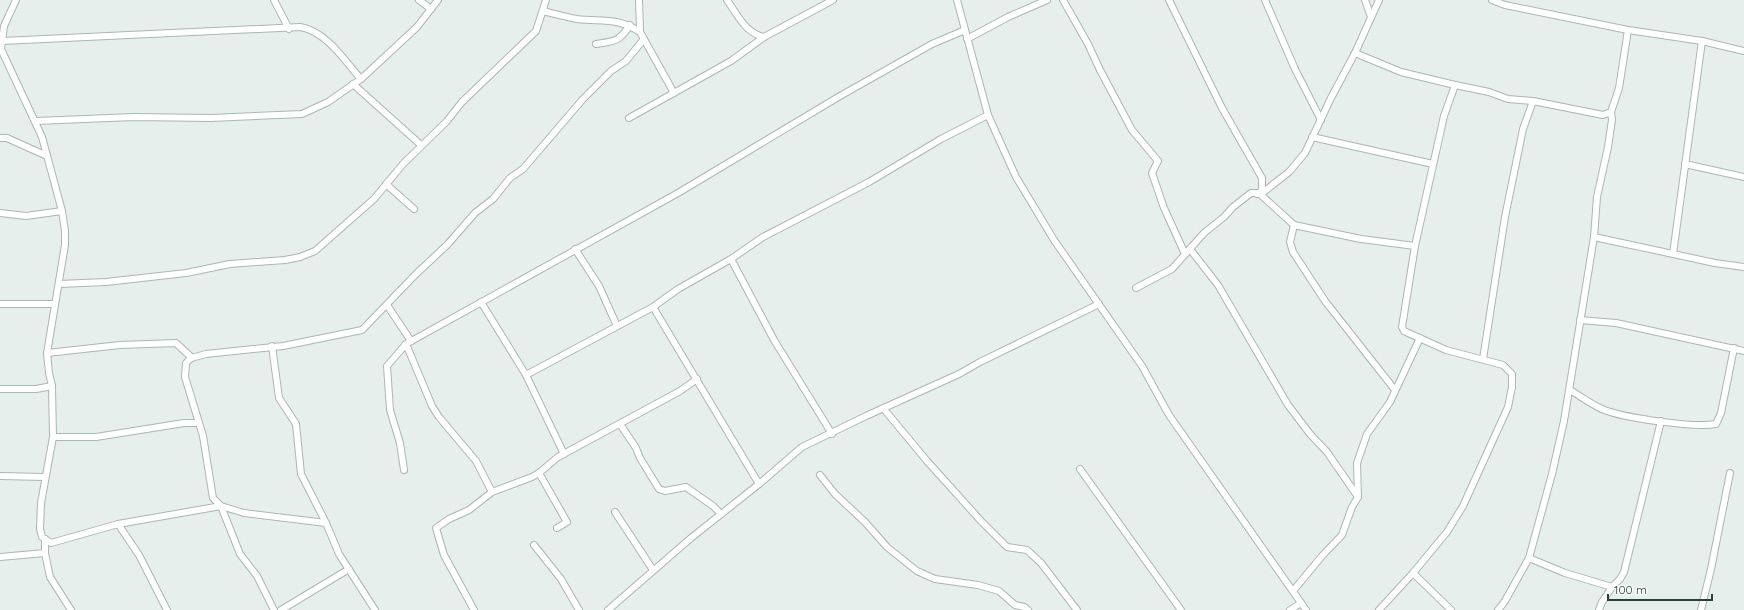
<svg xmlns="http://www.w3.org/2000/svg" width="1744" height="610" viewBox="0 0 1744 610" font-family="Quicksand,sans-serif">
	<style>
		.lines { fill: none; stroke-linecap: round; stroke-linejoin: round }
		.minor-casing { stroke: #a8b8b2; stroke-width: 8 }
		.minor { stroke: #fff; stroke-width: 6 }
	</style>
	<rect width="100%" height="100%" fill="#e6efeb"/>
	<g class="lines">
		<defs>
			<g id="minor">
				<polyline points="16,0 4,26 1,49 42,137 62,211 65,231 65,245 47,353 49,373 52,386 53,437 41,503 40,529 42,537 51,543 118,524 221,506 240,554 257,576 274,610"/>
				<polyline points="274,0 289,29"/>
				<polyline points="419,0 431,9"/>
				<polyline points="639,0 640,32 674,93"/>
				<path d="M727,0c10,14 18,33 37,37"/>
				<polyline points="957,0 988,115 1016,177 1054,240 1142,366 1169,415 1306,610"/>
				<polyline points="1063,0 1088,44 1100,70 1132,130 1158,161 1152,173 1164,208 1185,254"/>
				<polyline points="1265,0 1295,69 1321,120"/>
				<polyline points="1365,0 1371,17"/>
				<polyline points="1492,0 1505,5 1628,30 1619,88 1611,112 1612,120 1608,147 1597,197 1594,237 1564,421 1552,474 1529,558 1505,601 1498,610"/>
				<path d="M543,11c12,3 23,6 34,8 25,3 40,-2 63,13"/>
				<polyline points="1628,30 1702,41 1744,51"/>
				<polyline points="967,39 1008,17 1047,0"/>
				<path d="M2,41l298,-14c26,4 44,33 61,52"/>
				<path d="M596,44c19,-3 23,-2 34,-19"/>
				<polyline points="1355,53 1401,72 1455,85"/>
				<polyline points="353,84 421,145"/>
				<polyline points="629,118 731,61 764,37 833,0"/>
				<polyline points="36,121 134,117 211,118 302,114 328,102 361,79 417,27 438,0"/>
				<polyline points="1312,137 1433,164"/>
				<polyline points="0,138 7,138 47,156"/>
				<polyline points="1685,164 1744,177"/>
				<polyline points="386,184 414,209"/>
				<polyline points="1257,194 1260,194 1294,225 1361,239 1415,246"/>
				<polyline points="1261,194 1289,172 1305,153 1331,98 1355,53 1379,0"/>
				<polyline points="0,213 26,216 62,211"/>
				<polyline points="1294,225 1290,242 1293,252 1325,301 1395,390"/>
				<polyline points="1594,237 1715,263 1744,267"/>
				<polyline points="575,249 599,286 617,326"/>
				<polyline points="1190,249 1218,285 1288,405 1310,434 1327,452 1358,497"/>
				<polyline points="1673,254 1702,41"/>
				<polyline points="731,259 774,340 832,434"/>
				<polyline points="59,284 106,282 186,273 230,264 285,260 300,257 315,251 374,199 403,164 447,121 462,102 536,31 546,0"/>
				<polyline points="1136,288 1172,269 1204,233 1224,217 1233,207 1251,193 1260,193 1262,189 1262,178 1222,108 1169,0"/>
				<polyline points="481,302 526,375 564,454"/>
				<polyline points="0,304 55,304"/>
				<polyline points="387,305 411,341"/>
				<polyline points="653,307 678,289 731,259 763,237 869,182 941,139 988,115"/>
				<polyline points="1580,320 1616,323 1744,351"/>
				<polyline points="406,344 432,406 439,417 476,461 492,492"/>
				<polyline points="272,346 279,398 296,424 301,474 326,523 339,554 375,610"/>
				<polyline points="47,353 120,345 176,343 192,358"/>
				<polyline points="1483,359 1505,217 1523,129 1533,101"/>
				<polyline points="526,375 653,307 759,484"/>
				<polyline points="0,389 36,389 52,386"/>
				<path d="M1570,390c10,6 21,14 32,19 21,9 92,19 114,15l5,-11 13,-65"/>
				<polyline points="883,408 927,461 981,521 1007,547 1027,550 1041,563 1077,610"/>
				<polyline points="620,424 636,448 640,458 659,489 665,491 686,487 713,506 721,514"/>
				<polyline points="53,437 96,437 184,423 199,423"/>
				<polyline points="1080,469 1181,610"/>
				<polyline points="404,470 400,443 390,410 387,366 406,344 678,193 840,96 932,44 965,30"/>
				<polyline points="539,473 567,522 557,528"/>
				<polyline points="820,475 835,494 865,522 887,547 917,571 935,579 978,585 999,591 1015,605 1024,607 1028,610"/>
				<polyline points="0,476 45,477"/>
				<polyline points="615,512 653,570"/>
				<polyline points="326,523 244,513 221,506 213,498 203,436 185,377 186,363 191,358 206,354 283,346 362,330 416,274 447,245 475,213 493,199 510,178 523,169 583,99 611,71 626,61 644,39"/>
				<polyline points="118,524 139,555 167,610"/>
				<polyline points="45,539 45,553 50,577 71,610"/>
				<polyline points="534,545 561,579 579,610"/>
				<polyline points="0,557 45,553"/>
				<polyline points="1529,558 1565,573 1612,587 1602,602 1599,610"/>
				<polyline points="1413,573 1451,610"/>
				<polyline points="1612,587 1620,579 1624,572 1661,421"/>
				<polyline points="1293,591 1322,556 1342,535 1352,507 1358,497 1357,463 1367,434 1390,402 1420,338"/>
				<polyline points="281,610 349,569"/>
				<polyline points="474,610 444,555 436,528 449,519 469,510 492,492 532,477 539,473 558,457 680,391 697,379"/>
				<polyline points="608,610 691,538 759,484 802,447 866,416 959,374 980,362 1099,304"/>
				<polyline points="1290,610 1301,603"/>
				<polyline points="1379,610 1413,573 1447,532 1463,506 1508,407 1512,387 1512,374 1503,365 1446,350 1404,331 1402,327 1415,246 1444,116 1455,85 1489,92 1508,99 1533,101 1603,115 1611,112"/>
				<polyline points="1701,610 1711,569 1730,473"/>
			</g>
		</defs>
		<!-- minor casing -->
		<use href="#minor" class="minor-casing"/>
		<!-- minor -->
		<use href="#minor" class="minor"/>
	</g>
	<!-- scale -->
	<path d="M1608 594v6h104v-6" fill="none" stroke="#24423a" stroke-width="2"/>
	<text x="1614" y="594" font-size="12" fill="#24423a" stroke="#f7fbf9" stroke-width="3" paint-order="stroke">100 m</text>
</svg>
